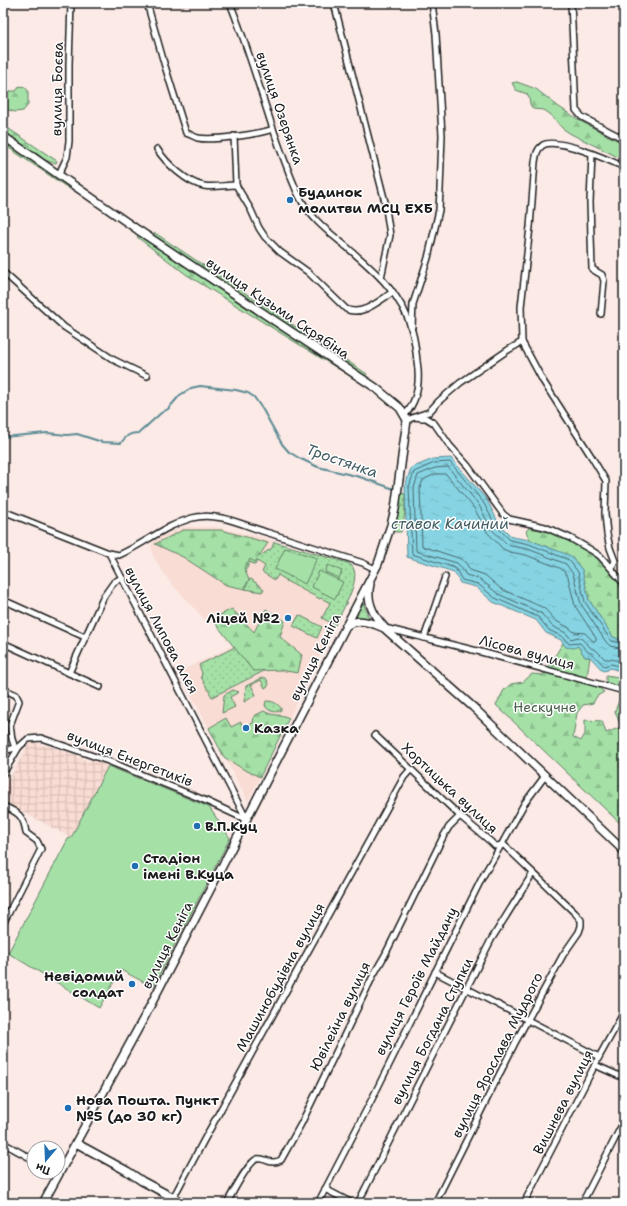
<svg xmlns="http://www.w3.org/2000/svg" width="627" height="1206" viewBox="0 0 627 1206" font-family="'Shantell Sans',sans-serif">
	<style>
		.built { fill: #f9dcd4 }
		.industrial { fill: url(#industrial-grid) }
		.green { fill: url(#green-dots); stroke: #607e62 }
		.forest { fill: url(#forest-firs); stroke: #607e62 }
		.pitch { fill: #a5e1a7; stroke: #607e62 }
		.water { fill: url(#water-ripples); stroke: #5c8a93 }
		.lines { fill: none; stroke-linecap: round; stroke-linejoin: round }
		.shore { stroke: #46666c; stroke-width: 1 }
		.stream { stroke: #5c8a93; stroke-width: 2 }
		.street-casing { stroke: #1c1c1c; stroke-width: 8 }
		.secondary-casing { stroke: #1c1c1c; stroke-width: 10 }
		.street { stroke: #fff; stroke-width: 5 }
		.secondary { stroke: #fff; stroke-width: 7 }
		.poi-dot { fill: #1f6fb2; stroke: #fff; stroke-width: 1.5 }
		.labels { text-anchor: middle; stroke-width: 3; stroke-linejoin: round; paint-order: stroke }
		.street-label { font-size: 14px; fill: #1c1c1c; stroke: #fff }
		.poi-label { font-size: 14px; font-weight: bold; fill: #1c1c1c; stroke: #fff; text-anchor: start }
		.park-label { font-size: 14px; fill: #4c614d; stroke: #fff }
		.water-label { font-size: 15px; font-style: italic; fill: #415c62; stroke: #fff }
	</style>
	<defs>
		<pattern id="industrial-grid" width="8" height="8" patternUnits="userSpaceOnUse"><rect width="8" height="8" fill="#f9dcd4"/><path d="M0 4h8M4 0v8" fill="none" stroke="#d5bcb5"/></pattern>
		<pattern id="green-dots" width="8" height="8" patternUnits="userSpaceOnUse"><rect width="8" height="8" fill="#a5e1a7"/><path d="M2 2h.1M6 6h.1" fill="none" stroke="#8dc08f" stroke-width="1.8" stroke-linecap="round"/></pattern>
		<pattern id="forest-firs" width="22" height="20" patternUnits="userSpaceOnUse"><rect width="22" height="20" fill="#a5e1a7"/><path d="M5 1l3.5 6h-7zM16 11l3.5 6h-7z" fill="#8dc08f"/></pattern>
		<pattern id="water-ripples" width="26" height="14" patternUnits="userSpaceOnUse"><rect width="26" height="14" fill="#86d4e3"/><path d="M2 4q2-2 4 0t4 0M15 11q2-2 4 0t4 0" fill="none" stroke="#73b5c2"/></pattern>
	</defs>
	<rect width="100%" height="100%" fill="#fbeae6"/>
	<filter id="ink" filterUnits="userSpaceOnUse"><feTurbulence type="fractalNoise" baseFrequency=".025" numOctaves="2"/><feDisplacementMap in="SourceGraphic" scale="8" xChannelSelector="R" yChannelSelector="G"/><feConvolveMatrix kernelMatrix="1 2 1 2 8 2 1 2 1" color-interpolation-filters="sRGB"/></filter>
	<g filter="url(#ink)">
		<!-- built -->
		<polygon class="built" points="183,527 216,527 260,537 348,563 352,566 355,572 354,587 248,801 179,672 248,638 233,612 209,624 169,581 153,556 151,546 154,541 163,536"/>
		<!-- industrial -->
		<polygon class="industrial" points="34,742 45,746 46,745 77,755 77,757 81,758 82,759 88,761 93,759 108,766 71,838 3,801 3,791 29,743"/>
		<!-- green -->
		<g class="green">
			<polygon points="6,146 11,146 72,188 71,190"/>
			<path d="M274,542l74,21c19,9 -7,49 -13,62l-13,-7 8,-15 -9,-5 -1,1 -34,-18v-1l-8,-5 -3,5 -13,-8 3,-6 -8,-5 -2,4 -5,-3 -4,8 -9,-8 5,-7 18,1 12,-8z"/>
			<polygon points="251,579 264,589 262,592 245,589 249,580"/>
			<polygon points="363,602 369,618 355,617"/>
			<polygon points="299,615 322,627 317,638 293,626"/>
			<polygon points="247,641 264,671 212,697 201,677 202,673 199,665"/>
			<polygon points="262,678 266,678 269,684 268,686 265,688 261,680 251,685 256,695 244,702 246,686"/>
			<polygon points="233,690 239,692 230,697 235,707 222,713 224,695"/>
			<path d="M266,701c7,0 11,2 15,7v2c-5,4 -14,1 -16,-5z"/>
		</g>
		<!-- forest -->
		<g class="forest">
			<polygon points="517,82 536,89 559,107 582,122 624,144 624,160 571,134 562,128 550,114 544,110 533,109 530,104 529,97 527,94 516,90 512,83"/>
			<polygon points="20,86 25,87 28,91 28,105 23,111 15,112 3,108 3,96 10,91 16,91"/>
			<path d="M3,125l54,36 -1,2c-14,0 -41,-23 -53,-31z"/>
			<polygon points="155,233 367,374 364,378 152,237"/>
			<polygon points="139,235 302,343 367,385 366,386 187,275 137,237"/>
			<path d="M402,493l3,1c0,11 0,29 -4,38h-6l-1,-4 6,-34z"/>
			<polygon points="529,528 561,534 591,552 624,587 624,641 613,637 589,600 582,570 571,557 530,540 526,531"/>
			<polygon points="183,530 221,530 268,543 257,559 255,562 250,559 244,568 249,580 245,589 226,585 183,557 155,544"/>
			<polygon points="232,609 254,632 266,609 285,621 280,637 302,655 298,673 280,670 253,671 212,619"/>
			<polygon points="563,643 566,647 578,646 585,657 590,657 587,677 604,692 597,696 593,703 583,705 577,713 573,737 581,741 585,734 585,720 602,721 606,733 621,727 615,711 620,698 624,698 624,827 496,705 504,690 511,684 523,682 532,674 543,675"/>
			<polygon points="606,675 624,678 624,689 606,684"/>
			<path d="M264,711c9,6 15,2 25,7l-29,59 -17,-8 -19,-12 -15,-29 17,-10 5,9 10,-5 2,6 10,-5 1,-7z"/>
		</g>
		<!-- pitch -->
		<g class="pitch">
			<polygon points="285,548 317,558 305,584 275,569"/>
			<polygon points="328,565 342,571 339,578 325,572"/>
			<polygon points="319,571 343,582 335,599 312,587"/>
			<polygon points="108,766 209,807 230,838 153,987 121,970 99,1008 8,953 68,839 71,838"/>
		</g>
		<!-- water -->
		<polygon class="water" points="451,458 487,500 499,524 512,537 530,540 571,556 582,570 589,600 613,637 624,641 624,672 610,668 608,670 603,671 590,657 585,657 578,646 574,648 566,647 561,640 546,633 536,620 493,602 476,587 460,583 454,572 407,557 405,486 411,468 433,459"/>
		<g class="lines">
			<!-- shore -->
			<g class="shore">
				<polygon points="436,474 446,474 474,508 487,532 503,549 510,552 526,555 562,569 568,577 575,606 596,638 596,641 593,641 585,633 574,632 568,627 556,621 544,608 501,589 485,575 470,570 466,563 461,559 422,546 420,488 423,480"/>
				<polyline points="624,644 612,641 610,639 585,602 578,572 569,560 529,544 510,540 496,526 483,502 450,462 434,463 414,472 409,487 412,554 455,568 462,580 478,584 495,598 538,617 549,630 563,637 569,644 580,643 588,652 593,654 604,666 611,664 624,667"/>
				<polyline points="624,649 610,646 606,642 581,604 573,574 566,564 528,549 511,546 507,544 491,529 479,505 448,467 435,468 418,475 414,488 416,551 457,563 461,567 466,575 480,579 498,594 541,613 552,626 566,633 571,639 578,637 582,639 591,648 596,650 605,659 611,659 624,662"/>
			</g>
			<!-- stream -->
			<path class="stream" d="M3,437l44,-4 20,2 10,-1 25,8 19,1c6,-8 9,-10 18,-10l22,-20 7,-4 12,-14 11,-7 9,-2 36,4 12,3 6,4 9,13 19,34 7,8 10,6 19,9 42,10 34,12"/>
			<defs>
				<g id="street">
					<path d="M147,3l17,60 22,70c4,1 8,4 12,5 15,3 61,-4 75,-9"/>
					<path d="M230,3c16,39 28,80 41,120 9,25 17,50 28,73 10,20 26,33 43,47 28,24 61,50 70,88 3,10 4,20 5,30 3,19 1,39 -12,54"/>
					<polyline points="334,3 385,202 390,235 381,278"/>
					<polyline points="571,3 576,110 582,117 624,139"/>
					<path d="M234,136l2,49 15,25 8,18 6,9 15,15 28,20 38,37c16,8 34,-9 47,-17"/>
					<path d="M157,149c9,14 30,34 47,37 10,2 21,-1 32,-1"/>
					<polyline points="592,154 590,202 592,269 602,275 604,281 601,314"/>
					<polyline points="59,174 67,157 69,141 69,64 71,3"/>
					<polyline points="3,272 64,327 114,360 147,376"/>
					<polyline points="412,327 413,304 428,258 439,210 440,190 442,135 436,34 432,3"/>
					<polyline points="417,416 429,412 439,401 460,383 508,350 522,342"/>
					<path d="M407,420l8,-3 7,1h4l8,5 16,23 18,20 35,48 6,5 36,8 25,11 21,12 9,6 9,10 4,-1 2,-4 -5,-13 -3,-14 -2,-20 1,-33 -15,-25 -48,-75 -21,-39 -1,-35 9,-80 5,-65c1,-7 2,-13 8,-17 14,-8 66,15 81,22"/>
					<polyline points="3,511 109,553 247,820"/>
					<path d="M109,553l10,2c25,-11 45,-29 73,-37 25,-7 53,8 77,15 25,8 50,16 75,24l19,6 12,6"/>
					<polyline points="609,566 624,584"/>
					<polyline points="3,600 85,637"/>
					<polyline points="385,628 481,652 624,691"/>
					<polyline points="424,638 445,577"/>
					<polyline points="3,643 100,687"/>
					<polyline points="69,673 104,596 114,582 122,578"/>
					<polyline points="3,689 16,695 19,701 10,725 12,739 15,748"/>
					<polyline points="375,735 460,816 491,842 495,846 504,845 575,913 581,920 581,926 579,932 563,955 516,1041 435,1203"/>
					<polyline points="3,751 19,747 28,739 41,738 108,761 204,800 247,820"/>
					<polyline points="3,774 19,747"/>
					<path d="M3,806c15,6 21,10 23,27l11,8 4,8 -38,75"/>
					<polyline points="435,972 599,1057"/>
					<polyline points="595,1065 624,1078"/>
					<polyline points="3,1143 34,1160"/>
					<polyline points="325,1189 352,1203"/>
					<polyline points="173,1198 204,1140 404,777 411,769"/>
					<path d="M227,1203c5,-9 21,-41 30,-44 9,-2 12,7 24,1l20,-36 73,-150 11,-19 58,-118 6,-10 11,-11"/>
					<polyline points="318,1203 372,1099 483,876 503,842 524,804 545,776"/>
					<polyline points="358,1203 491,940 533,873"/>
					<polyline points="524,1203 599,1057 624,1012"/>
					<polyline points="582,1203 624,1121"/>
				</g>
				<g id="secondary">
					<polyline points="3,136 138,230 376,388 400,408 407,420 395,509 391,525 378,564 146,1014 43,1203"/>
					<path d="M370,584c-4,16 3,31 14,43"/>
					<path d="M346,626c13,-9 26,-3 38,2l89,79 151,144"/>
					<polyline points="76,1143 127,1171 142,1181 183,1203"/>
				</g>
			</defs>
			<!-- street casing -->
			<use href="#street" class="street-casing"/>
			<!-- secondary casing -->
			<use href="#secondary" class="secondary-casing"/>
			<!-- street -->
			<use href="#street" class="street"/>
			<!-- secondary -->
			<use href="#secondary" class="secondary"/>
		</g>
	</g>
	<!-- markers -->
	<g class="poi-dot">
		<circle cx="290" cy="200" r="4"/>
		<circle cx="288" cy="618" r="4"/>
		<circle cx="246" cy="728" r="4"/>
		<circle cx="197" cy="826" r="4"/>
		<circle cx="135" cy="866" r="4"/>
		<circle cx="132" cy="984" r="4"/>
		<circle cx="68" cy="1108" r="4"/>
	</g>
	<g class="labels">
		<!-- street labels -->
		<g class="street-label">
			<text transform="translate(57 89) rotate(-89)" y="5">вулиця Боєва</text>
			<text transform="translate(280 108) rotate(71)" y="5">вулиця Озерянка</text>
			<text transform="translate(278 308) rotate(34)" y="5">вулиця Кузьми Скрябіна</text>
			<text transform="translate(162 630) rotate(62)" y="5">вулиця Липова алея</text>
			<text transform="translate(527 652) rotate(15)" y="5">Лісова вулиця</text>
			<text transform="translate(315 657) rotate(-63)" y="5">вулиця Кеніга</text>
			<text transform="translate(130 758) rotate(21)" y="5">вулиця Енергетиків</text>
			<text transform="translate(450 788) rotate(43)" y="5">Хортицька вулиця</text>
			<text transform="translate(167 945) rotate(-63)" y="5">вулиця Кеніга</text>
			<text transform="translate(280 977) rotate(-61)" y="5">Машинобудівна вулиця</text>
			<text transform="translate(416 981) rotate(-63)" y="5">вулиця Героїв Майдану</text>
			<text transform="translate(340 1016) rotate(-64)" y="5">Ювілейна вулиця</text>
			<text transform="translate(432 1031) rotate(-63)" y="5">вулиця Богдана Ступки</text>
			<text transform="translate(497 1055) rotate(-63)" y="5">вулиця Ярослава Мудрого</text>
			<text transform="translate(563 1102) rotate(-63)" y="5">Вишнева вулиця</text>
		</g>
		<!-- poi labels -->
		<g class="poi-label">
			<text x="298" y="197">Будинок<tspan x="298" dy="16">молитви МСЦ ЕХБ</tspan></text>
			<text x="280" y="623" text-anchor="end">Ліцей №2</text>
			<text x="254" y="733">Казка</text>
			<text x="205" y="831">В.П.Куц</text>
			<text x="143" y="863">Стадіон<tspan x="143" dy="16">імені В.Куца</tspan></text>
			<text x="124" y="981" text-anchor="end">Невідомий<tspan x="124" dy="16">солдат</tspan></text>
			<text x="76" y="1105">Нова Пошта. Пункт<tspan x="76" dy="16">№5 (до 30 кг)</tspan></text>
		</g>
		<!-- park labels -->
		<g class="park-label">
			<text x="545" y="712">Нескучне</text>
		</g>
		<!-- water labels -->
		<g class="water-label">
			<text transform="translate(342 461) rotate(19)" y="5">Тростянка</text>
			<text x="450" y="529">ставок Качиний</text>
		</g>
	</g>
	<!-- margin -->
	<rect width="627" height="1206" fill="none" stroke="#fff" stroke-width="16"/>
	<rect x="8" y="8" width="611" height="1190" fill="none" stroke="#1c1c1c" stroke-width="1.5" filter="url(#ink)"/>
	<!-- north arrow -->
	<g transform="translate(46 1160) rotate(199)"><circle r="19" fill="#ffffff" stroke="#a4a4a4"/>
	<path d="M0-3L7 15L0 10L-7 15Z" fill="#1f6fb2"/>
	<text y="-6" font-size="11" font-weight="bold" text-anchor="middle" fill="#1c1c1c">Пн</text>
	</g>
</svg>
